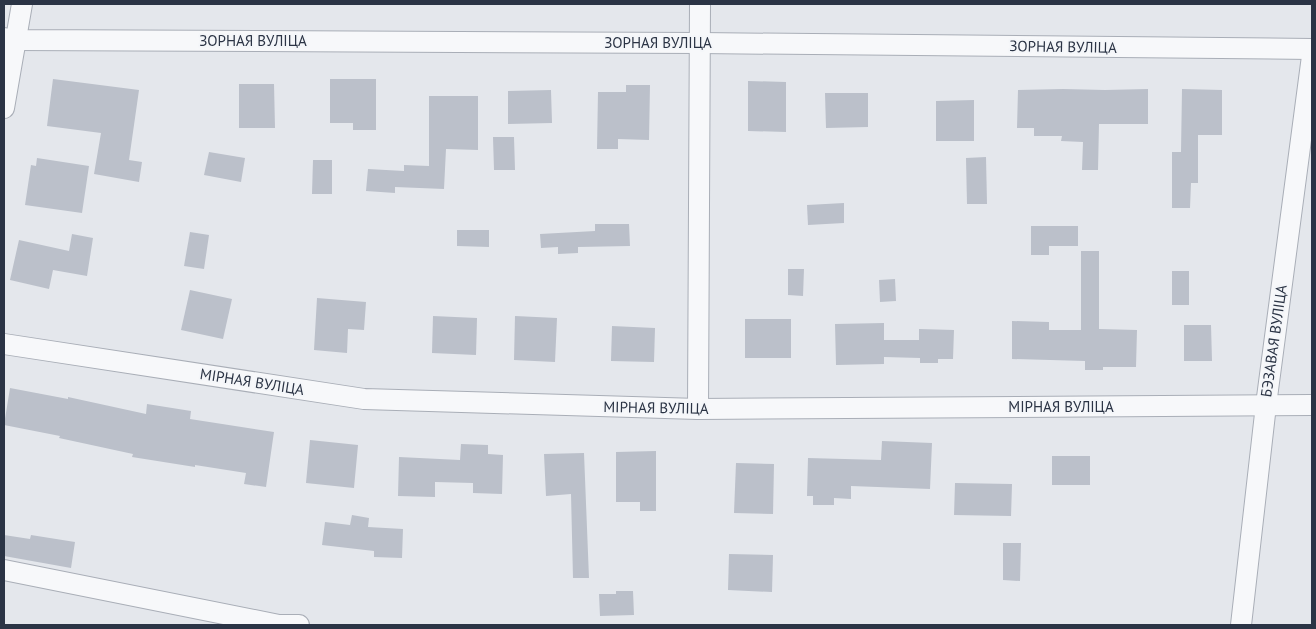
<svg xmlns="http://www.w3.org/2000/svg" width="1316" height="629" viewBox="0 0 1316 629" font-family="'PT Sans',sans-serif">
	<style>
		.building { fill: #bbc0ca }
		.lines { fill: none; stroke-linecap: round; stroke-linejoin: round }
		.minor-casing { stroke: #a9aeb7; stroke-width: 22 }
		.minor { stroke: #f7f8fa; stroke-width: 20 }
		.labels { text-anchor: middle; stroke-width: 4; stroke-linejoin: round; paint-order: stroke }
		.street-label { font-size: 15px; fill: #2b3445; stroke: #f4f6f9 }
	</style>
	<rect width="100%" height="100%" fill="#e4e7ec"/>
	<!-- building -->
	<g class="building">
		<polygon points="53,79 139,90 129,160 142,162 139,182 94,174 101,133 47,126"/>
		<polygon points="330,79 376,79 376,130 353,130 353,123 330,123"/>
		<polygon points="748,81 786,82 786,132 748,131"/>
		<polygon points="239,84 274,84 275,128 239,128"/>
		<polygon points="626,85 650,85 649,140 618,139 618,149 597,149 598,92 626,92"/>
		<polygon points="1063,89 1105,90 1148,89 1148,124 1099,124 1098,170 1082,170 1083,142 1061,141 1062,136 1034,136 1034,128 1017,128 1018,90"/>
		<polygon points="1182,89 1222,90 1222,135 1198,135 1198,183 1191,183 1190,208 1172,208 1172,152 1181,152"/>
		<polygon points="551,90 552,123 508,124 508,91"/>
		<polygon points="825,93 868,93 868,127 826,128"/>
		<polygon points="429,96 478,96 478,150 446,149 444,189 395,187 395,193 366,191 368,169 404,171 404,165 429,166"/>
		<polygon points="974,100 974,141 936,141 936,101"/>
		<polygon points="493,137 514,137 515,170 494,170"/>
		<polygon points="209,152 245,158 241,182 204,175"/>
		<polygon points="986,157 987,204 967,204 966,158"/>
		<polygon points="37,158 89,166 82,213 25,205 31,165 36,166"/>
		<polygon points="313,160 332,160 332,194 312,194"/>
		<polygon points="844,203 844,223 808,225 807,205"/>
		<polygon points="595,224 629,224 630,246 578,247 578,253 558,254 558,247 541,248 540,234 595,231"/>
		<polygon points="1031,226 1078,226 1078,246 1049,246 1049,255 1031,255"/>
		<polygon points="457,230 489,230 489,247 457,246"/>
		<polygon points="190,232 209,235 204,269 184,266"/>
		<polygon points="72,234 93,238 87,276 53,270 49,289 10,280 19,240 69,251"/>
		<polygon points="1081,251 1099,251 1099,329 1137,330 1136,367 1103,367 1103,370 1085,370 1085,361 1012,359 1012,321 1049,322 1049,330 1081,330"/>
		<polygon points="788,269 804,269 803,296 788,295"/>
		<rect x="1172" y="271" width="17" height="34"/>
		<polygon points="895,279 896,301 880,302 879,280"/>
		<polygon points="190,290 232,299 223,339 181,330"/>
		<polygon points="317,298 366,302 364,330 348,329 347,353 314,350"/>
		<polygon points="433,316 477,318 476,355 432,353"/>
		<polygon points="515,316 557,318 555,362 514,360"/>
		<rect x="745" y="319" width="46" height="39"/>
		<polygon points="884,323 884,340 919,340 919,329 954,330 953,359 938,359 938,363 920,363 920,358 884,357 884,364 836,365 835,324"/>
		<polygon points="1184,325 1211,325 1212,361 1184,361"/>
		<polygon points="612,326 655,328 654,362 611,361"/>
		<polygon points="10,388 68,399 68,397 146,414 147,404 191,411 190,419 274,432 266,487 244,484 246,473 195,465 195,467 132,457 133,454 59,438 60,436 4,425"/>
		<polygon points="310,440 358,445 354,488 306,483"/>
		<polygon points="882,441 932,443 930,489 851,486 851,499 834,498 834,505 813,505 813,496 807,496 808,458 881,460"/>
		<polygon points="461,444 488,445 488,454 503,455 502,494 473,493 473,483 435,482 435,497 398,496 399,457 460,460"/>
		<polygon points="656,451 656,511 640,511 640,502 616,502 616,452"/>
		<polygon points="584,453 589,578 573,578 571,494 546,496 544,454"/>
		<rect x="1052" y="456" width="38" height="29"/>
		<polygon points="736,463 774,464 773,514 734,513"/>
		<polygon points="955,483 1012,484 1011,516 954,515"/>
		<polygon points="352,515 369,518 368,527 403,529 402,558 374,557 374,551 322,545 325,522 350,525"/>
		<polygon points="4,535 30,539 31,535 75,542 71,568 4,556"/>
		<polygon points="1003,543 1021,543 1020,581 1003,580"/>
		<polygon points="729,554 773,555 772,592 728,590"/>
		<polygon points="616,591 633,591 634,615 600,616 599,594 616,594"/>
	</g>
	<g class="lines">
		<defs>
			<g id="minor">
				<polyline points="4,38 15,40 700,43 1312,49"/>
				<polyline points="4,108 22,4"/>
				<polyline points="4,344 364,399 698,409 1312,405"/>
				<polyline points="698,409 700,4"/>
				<polyline points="4,570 279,625 299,625"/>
				<polyline points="1241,625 1266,405 1312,56"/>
			</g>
		</defs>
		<!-- minor casing -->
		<use href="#minor" class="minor-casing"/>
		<!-- minor -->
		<use href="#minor" class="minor"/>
	</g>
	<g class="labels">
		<!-- street labels -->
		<g class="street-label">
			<text x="253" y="46">ЗОРНАЯ ВУЛІЦА</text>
			<text x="658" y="48">ЗОРНАЯ ВУЛІЦА</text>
			<text transform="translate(1063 47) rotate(1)" y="5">ЗОРНАЯ ВУЛІЦА</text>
			<text transform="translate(1274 341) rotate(-82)" y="5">БЭЗАВАЯ ВУЛІЦА</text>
			<text transform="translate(252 382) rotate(9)" y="5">МІРНАЯ ВУЛІЦА</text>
			<text x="1061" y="412">МІРНАЯ ВУЛІЦА</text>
			<text transform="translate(656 408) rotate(1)" y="5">МІРНАЯ ВУЛІЦА</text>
		</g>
	</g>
	<!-- border -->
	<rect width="1316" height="629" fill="none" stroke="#2b3445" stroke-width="10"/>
</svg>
